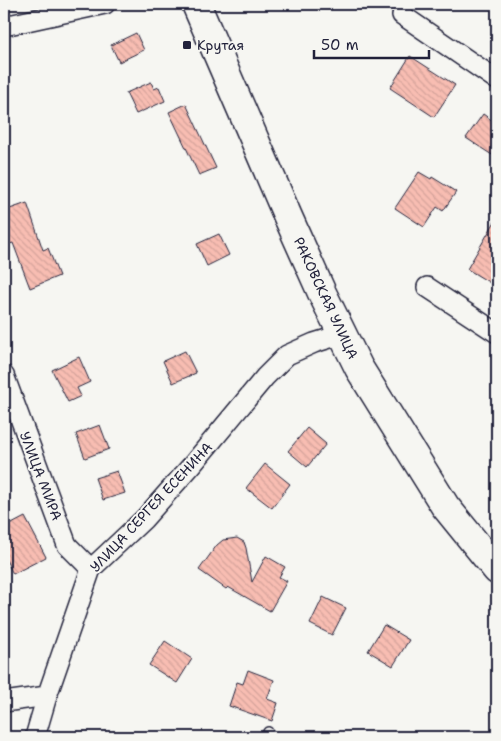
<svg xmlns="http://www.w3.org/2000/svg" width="501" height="741" viewBox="0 0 501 741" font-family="'Shantell Sans',sans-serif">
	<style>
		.building { fill: url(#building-back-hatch); stroke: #22223b }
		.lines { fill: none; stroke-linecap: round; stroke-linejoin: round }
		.lane-casing { stroke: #22223b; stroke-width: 12 }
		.street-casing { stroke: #22223b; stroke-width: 22 }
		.primary-casing { stroke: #22223b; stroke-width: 31 }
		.lane { stroke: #f6f6f2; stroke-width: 9 }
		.street { stroke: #f6f6f2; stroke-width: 19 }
		.primary { stroke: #f6f6f2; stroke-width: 28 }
		.poi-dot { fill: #22223b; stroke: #f6f6f2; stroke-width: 2 }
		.labels { text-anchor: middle; stroke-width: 4; stroke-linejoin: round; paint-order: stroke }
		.poi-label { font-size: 14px; fill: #22223b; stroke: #f6f6f2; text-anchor: start }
		.street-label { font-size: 14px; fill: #22223b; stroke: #f6f6f2 }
	</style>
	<defs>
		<pattern id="building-back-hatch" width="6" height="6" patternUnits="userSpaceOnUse" patternTransform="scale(1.25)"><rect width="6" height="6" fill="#f8bdb2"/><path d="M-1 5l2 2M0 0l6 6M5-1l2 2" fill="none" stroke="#d4a29a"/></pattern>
	</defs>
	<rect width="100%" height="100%" fill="#f6f6f2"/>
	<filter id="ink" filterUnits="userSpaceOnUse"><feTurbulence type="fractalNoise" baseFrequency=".02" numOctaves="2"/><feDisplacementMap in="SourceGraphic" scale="10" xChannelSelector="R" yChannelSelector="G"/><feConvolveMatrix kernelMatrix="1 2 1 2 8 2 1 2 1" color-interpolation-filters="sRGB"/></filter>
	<g filter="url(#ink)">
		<!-- building -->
		<g class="building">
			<polygon points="136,33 144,50 119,62 111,45"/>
			<polygon points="410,56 455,85 434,117 390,88"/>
			<polygon points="151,82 154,89 159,87 165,101 136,114 126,93"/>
			<polygon points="186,104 216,168 199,175 169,112"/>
			<polygon points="483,114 497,124 497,148 492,155 466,138"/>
			<polygon points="419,172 431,179 432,177 456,192 443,211 437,207 424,227 395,208"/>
			<polygon points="27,203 43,250 48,248 59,276 30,288 13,243 6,245 4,237 4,211"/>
			<polygon points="497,218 497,287 467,269"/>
			<polygon points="219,234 229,255 207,266 197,244"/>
			<polygon points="185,351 196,373 173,383 163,361"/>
			<polygon points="79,357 90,382 77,388 81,396 68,402 52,370"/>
			<polygon points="100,425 109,449 85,458 76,434"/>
			<polygon points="307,428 326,444 307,467 288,451"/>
			<polygon points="265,464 290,484 272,508 246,488"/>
			<polygon points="117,471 125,493 103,500 95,478"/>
			<polygon points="25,517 46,557 13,574 4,556 4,528"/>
			<polygon points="237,538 244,542 246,548 252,582 266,556 285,567 279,577 287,581 270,611 228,587 226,589 199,570 217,545 223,540"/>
			<polygon points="323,597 346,608 332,635 310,624"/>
			<polygon points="384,625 409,640 393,666 368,651"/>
			<polygon points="165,641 192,659 177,683 149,665"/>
			<polygon points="248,670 274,680 267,699 278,703 272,721 229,706 237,682 243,684"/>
		</g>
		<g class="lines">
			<defs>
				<polyline id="lane" points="267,737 268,732"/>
				<g id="street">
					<polyline points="402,15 497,80"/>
					<polyline points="4,26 105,4"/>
					<polyline points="427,287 497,333"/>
					<polyline points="4,375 67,545 91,569"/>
					<polyline points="4,702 47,696"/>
					<polyline points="35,737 47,696 91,569 144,519 192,465 265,377 287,355 314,343 343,334"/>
				</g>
				<polyline id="primary" points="196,4 288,217 322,293 359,368 445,506 497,570"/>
			</defs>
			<!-- lane casing -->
			<use href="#lane" class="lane-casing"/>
			<!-- street casing -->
			<use href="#street" class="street-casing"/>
			<!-- primary casing -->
			<use href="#primary" class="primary-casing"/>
			<!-- lane -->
			<use href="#lane" class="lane"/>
			<!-- street -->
			<use href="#street" class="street"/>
			<!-- primary -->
			<use href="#primary" class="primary"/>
		</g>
	</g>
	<!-- markers -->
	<rect class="poi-dot" x="182" y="40" width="10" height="10" rx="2.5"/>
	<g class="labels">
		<!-- poi labels -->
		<g class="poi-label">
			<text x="197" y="50">Крутая</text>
		</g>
		<!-- street labels -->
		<g class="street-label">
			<text transform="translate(326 298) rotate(65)" y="5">РАКОВСКАЯ УЛИЦА</text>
			<text transform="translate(41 476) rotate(69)" y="5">УЛИЦА МИРА</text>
			<text transform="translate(151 507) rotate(-47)" y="5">УЛИЦА СЕРГЕЯ ЕСЕНИНА</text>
		</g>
	</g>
	<!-- margin -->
	<rect width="501" height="741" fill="none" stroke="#f6f6f2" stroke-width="20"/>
	<rect x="10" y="10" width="481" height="721" fill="none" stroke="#22223b" stroke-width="2" filter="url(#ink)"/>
	<!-- scale -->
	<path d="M314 50v8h115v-8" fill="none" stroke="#22223b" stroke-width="2.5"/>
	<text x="321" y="50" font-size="15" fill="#22223b" stroke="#f6f6f2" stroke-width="4" paint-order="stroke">50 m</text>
</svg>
